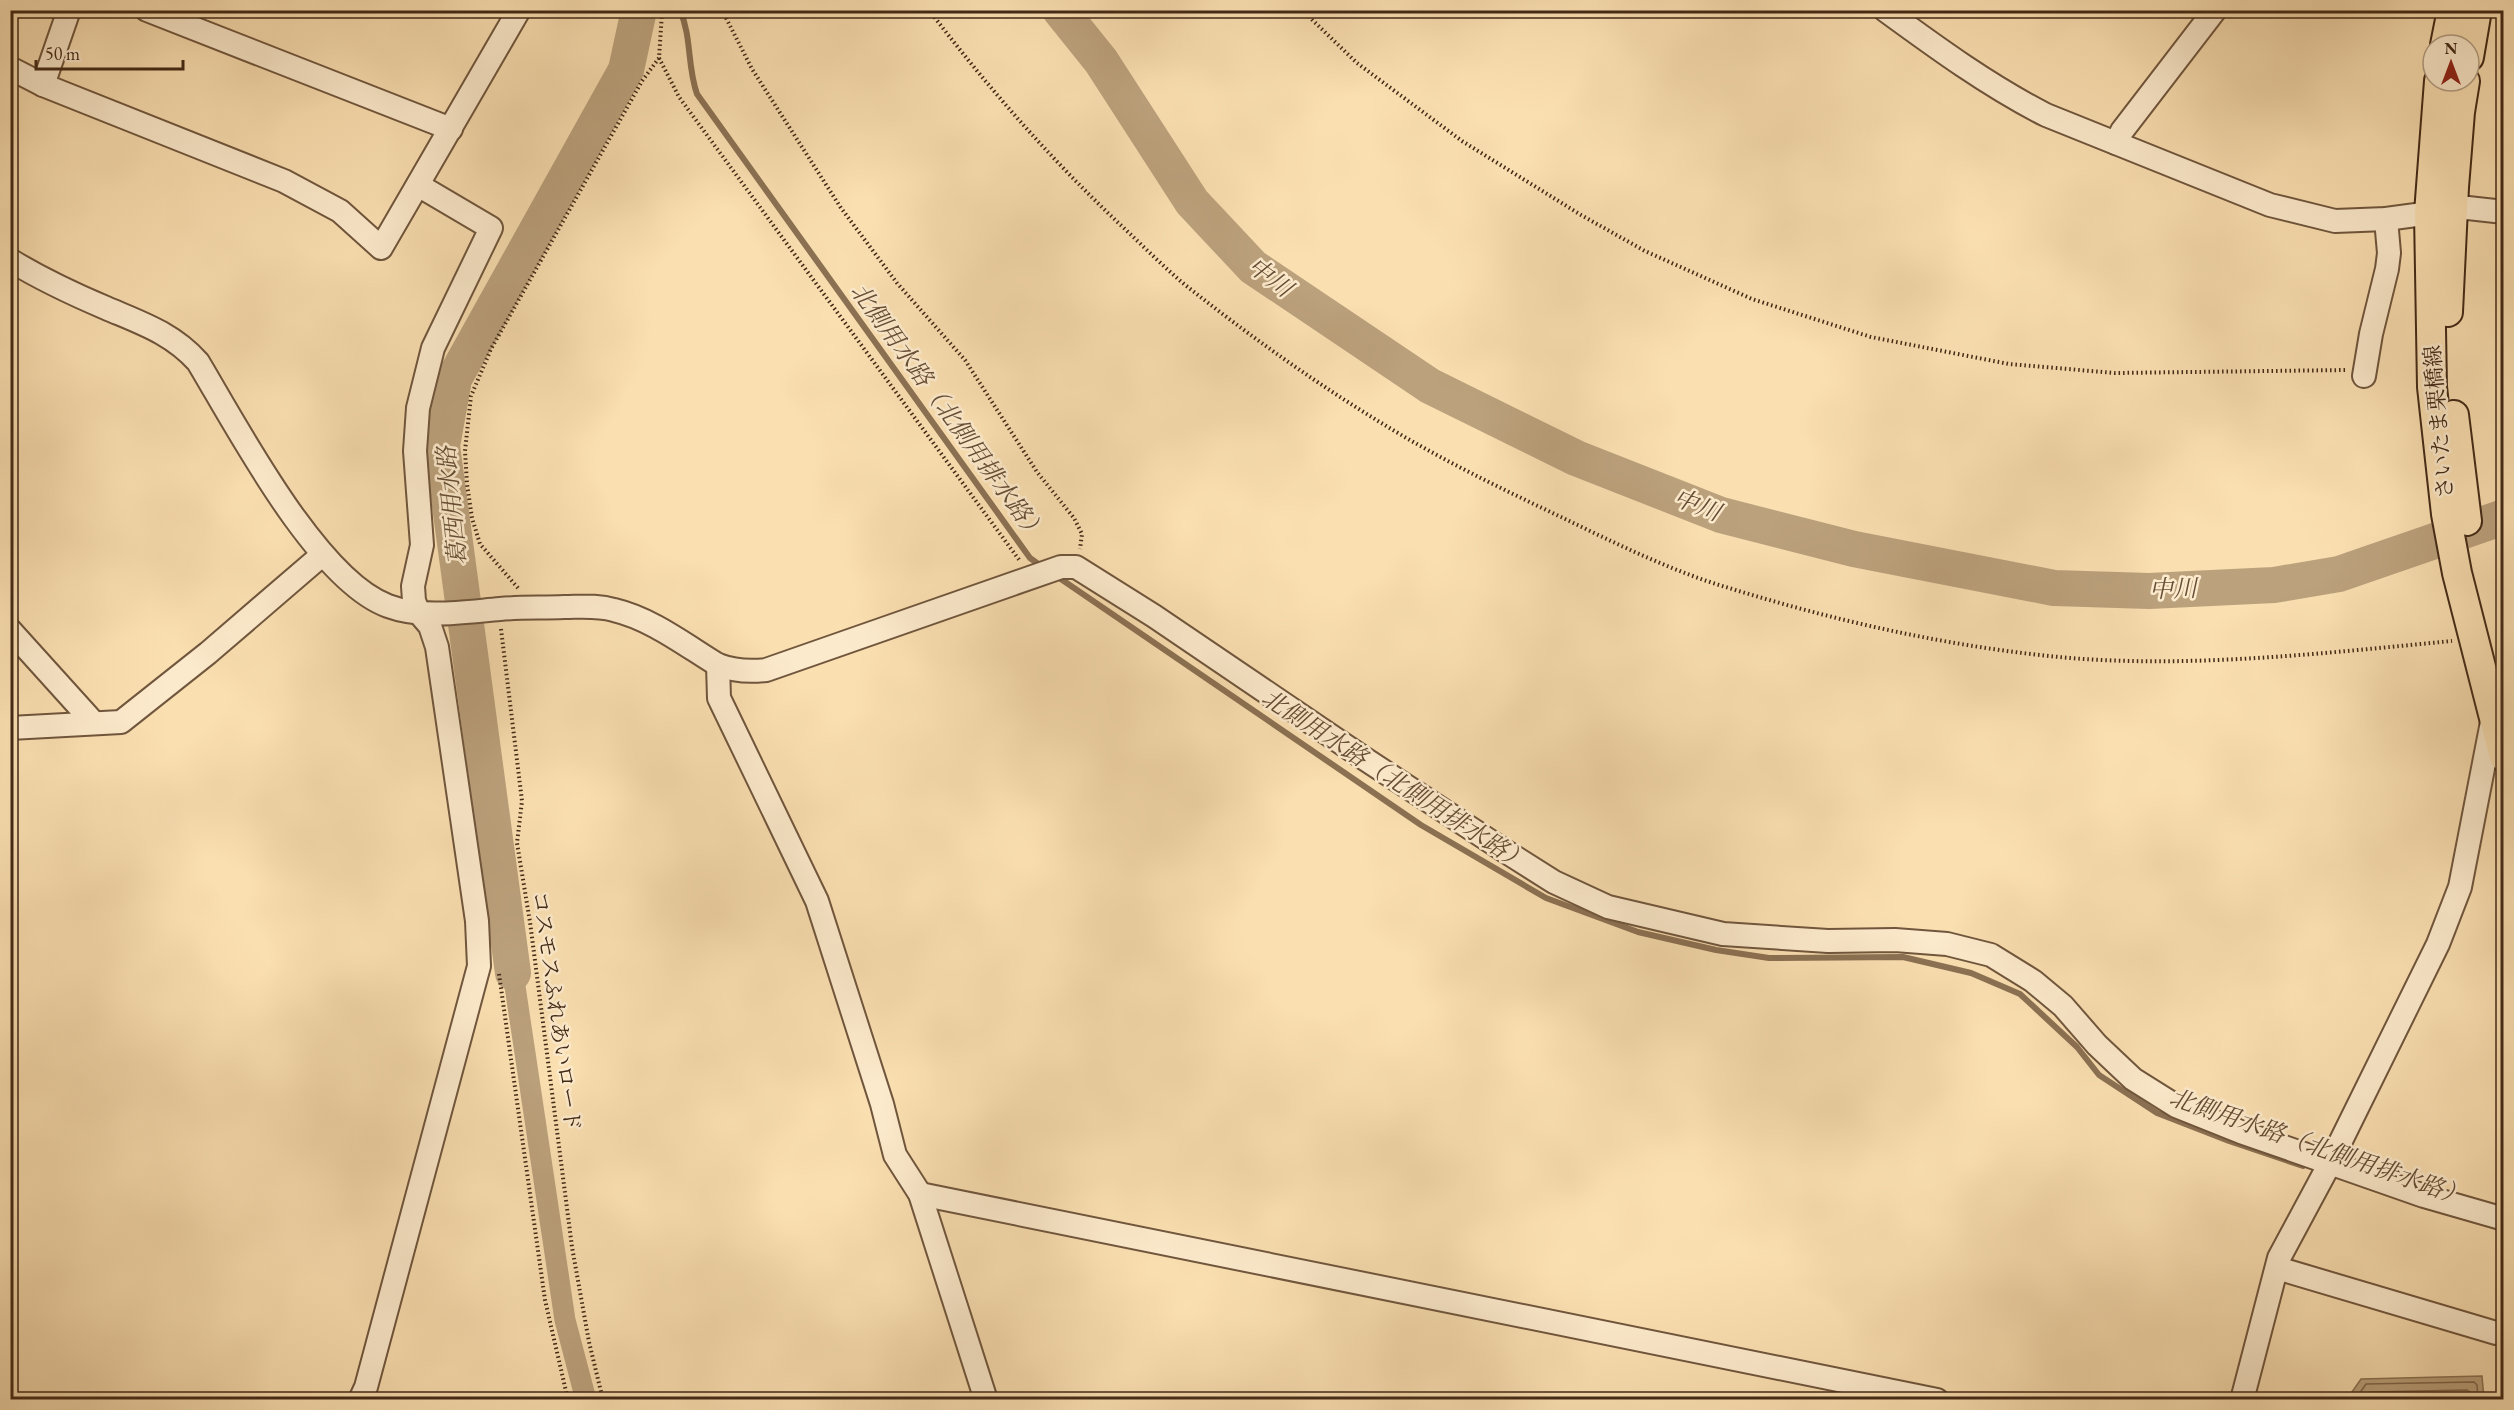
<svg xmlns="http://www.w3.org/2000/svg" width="2514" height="1410" viewBox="0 0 2514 1410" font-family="'EB Garamond','Noto Serif JP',serif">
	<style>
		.water { fill: #bba17c; stroke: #8b7153; stroke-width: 1.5 }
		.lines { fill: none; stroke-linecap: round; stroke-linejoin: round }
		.shore { stroke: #7e6549; stroke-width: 1.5 }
		.stream { stroke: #8b7153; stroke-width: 6 }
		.canal { stroke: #bba17c; stroke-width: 21 }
		.river { stroke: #bba17c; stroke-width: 36 }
		.minor-casing { stroke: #70563d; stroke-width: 26 }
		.major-casing { stroke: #422916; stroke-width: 32 }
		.path { stroke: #422916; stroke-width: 4; stroke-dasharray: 1.5 3; stroke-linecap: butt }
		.minor { stroke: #fceacc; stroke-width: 22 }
		.major { stroke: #fadfb1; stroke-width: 28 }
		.labels { text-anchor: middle; stroke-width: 5; stroke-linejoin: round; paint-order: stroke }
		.street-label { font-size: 22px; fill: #422916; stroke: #fceacc }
		.water-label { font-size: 24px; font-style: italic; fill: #664d35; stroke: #fceacc }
	</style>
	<rect width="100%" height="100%" fill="#fadfb1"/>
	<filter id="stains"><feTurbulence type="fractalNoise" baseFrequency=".00333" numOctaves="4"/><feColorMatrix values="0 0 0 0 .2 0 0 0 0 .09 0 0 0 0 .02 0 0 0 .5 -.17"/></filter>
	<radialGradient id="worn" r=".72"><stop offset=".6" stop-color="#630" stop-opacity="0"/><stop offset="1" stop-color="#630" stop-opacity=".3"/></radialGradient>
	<!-- water -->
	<polygon class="water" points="2482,1376 2484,1399 2347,1399 2361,1379"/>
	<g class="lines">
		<!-- shore -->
		<g class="shore">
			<polyline points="2355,1400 2366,1384 2474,1382 2477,1385 2478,1400"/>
			<polyline points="2364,1400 2370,1392 2467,1390 2470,1392 2471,1400"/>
		</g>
		<!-- stream -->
		<g class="stream">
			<path d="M680,10c12,28 7,56 17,84l333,464 14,10"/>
			<polyline points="1055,575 1421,825 1546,898 1638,932 1716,950 1769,958 1903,957 1971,973 2020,994 2077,1047 2099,1075 2157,1113 2229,1141 2303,1166"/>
		</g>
		<!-- canal -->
		<polyline class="canal" points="513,973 565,1320 586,1400"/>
		<!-- river -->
		<g class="river">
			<polyline points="1060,10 1101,61 1192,202 1253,267 1430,386 1576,458 1721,515 1854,549 2054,588 2149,591 2274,585 2339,574 2504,517"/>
			<polyline points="513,973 442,446 454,379 626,70 639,10"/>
		</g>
		<defs>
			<g id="minor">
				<polyline points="147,10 451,129"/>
				<path d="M1885,10c52,38 104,76 161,105l224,90 65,16 51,-2 82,-11 36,4"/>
				<polyline points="10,68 43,85 284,181 340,211 381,248 519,10"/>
				<polyline points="43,85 69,10"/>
				<polyline points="2116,143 2122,131 2215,10"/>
				<path d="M10,260c31,19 63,34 96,48 35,15 66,25 92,54 39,65 119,218 190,244 35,13 76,6 112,3 21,-2 43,-1 64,-2 16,0 33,-2 50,3 38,9 71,35 104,55 16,6 31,7 48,5l295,-103h15l78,49 211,143 140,92 49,31 54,25 115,27 105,7 67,-1 52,4 44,11 42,26 30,25 34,39 36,34 43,27 65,26 183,64 80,23"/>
				<polyline points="2364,376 2371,334 2387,269 2389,253 2386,219"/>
				<polyline points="10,630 94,723"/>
				<polyline points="718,665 719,698 817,901 882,1104 895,1155 920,1194 986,1400"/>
				<polyline points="10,728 121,722 208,653 322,555"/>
				<polyline points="920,1194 1937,1400"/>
				<polyline points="2277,1268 2496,1333"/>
				<polyline points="360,1400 366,1387 479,966 477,921 437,647 430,626 419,613 414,601 413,586 422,545 415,451 418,408 433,348 491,228 418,185"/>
				<polyline points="2242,1400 2279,1258 2330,1163 2438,944 2460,887 2492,722"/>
			</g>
			<g id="major">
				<polyline points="2445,45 2452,10"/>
				<polyline points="2469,57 2477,10"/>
				<polyline points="2439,81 2429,213 2432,387 2446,514 2457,573 2504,757"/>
				<polyline points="2448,312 2454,187 2460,112 2465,81"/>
				<polyline points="2454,415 2467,521"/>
			</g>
		</defs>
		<!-- minor casing -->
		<use href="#minor" class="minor-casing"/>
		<!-- major casing -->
		<use href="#major" class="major-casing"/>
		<!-- path -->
		<g class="path">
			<polyline points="722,10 752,69 841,208 897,283 965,360 1037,472 1074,518 1082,534 1080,549"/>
			<path d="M929,10c60,79 125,153 197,220 19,18 38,37 58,54 63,50 130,98 199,140 57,35 117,64 178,93 54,26 110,54 168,71 110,34 226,60 341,70 127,10 255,-5 382,-17"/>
			<polyline points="1302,10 1357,63 1462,141 1581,215 1645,251 1752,299 1871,337 2009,364 2115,373 2346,370"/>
			<polyline points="659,58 679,97 1020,561"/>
			<polyline points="518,588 480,544 472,518 467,484 465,451 471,396 491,349 642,81 659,58 662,13"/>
			<polyline points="501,629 522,801 517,843 530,922 572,1247 589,1342 603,1400"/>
			<polyline points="499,974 545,1300 568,1400"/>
		</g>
		<!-- minor -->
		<use href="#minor" class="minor"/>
		<!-- major -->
		<use href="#major" class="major"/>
	</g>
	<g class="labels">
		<!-- street labels -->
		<g class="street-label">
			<text transform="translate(2438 422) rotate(-95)" y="8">さいたま栗橋線</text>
			<text transform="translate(557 1011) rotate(82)" y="8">コスモスふれあいロード</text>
		</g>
		<!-- water labels -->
		<g class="water-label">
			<text transform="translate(1270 277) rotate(37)" y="8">中川</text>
			<text transform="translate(948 412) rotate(54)" y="8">北側用水路（北側用排水路）</text>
			<text transform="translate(1697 505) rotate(21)" y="8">中川</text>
			<text transform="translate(452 506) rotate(-96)" y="8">葛西用水路</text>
			<text transform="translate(2173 589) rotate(-2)" y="8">中川</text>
			<text transform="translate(1395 780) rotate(33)" y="8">北側用水路（北側用排水路）</text>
			<text transform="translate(2318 1147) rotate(19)" y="8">北側用水路（北側用排水路）</text>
		</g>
	</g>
	<!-- margin -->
	<rect width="2514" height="1410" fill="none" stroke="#fadfb1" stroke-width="36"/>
	<rect x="12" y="12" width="2490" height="1386" fill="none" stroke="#422916" stroke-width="3"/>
	<rect x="18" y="18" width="2478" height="1374" fill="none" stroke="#422916" stroke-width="1.5"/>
	<!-- north arrow -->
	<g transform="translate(2451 63)"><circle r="28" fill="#fceacc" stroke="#b29d83" stroke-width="1.5"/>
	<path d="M0-4.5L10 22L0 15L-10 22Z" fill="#8f2418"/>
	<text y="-9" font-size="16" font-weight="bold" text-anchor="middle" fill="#422916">N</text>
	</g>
	<!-- scale -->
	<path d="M36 60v9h147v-9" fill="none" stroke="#422916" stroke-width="3"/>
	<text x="45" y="60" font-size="18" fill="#422916" stroke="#fceacc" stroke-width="4.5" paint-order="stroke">50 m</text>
	<rect width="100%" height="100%" filter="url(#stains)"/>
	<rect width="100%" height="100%" fill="url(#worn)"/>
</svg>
